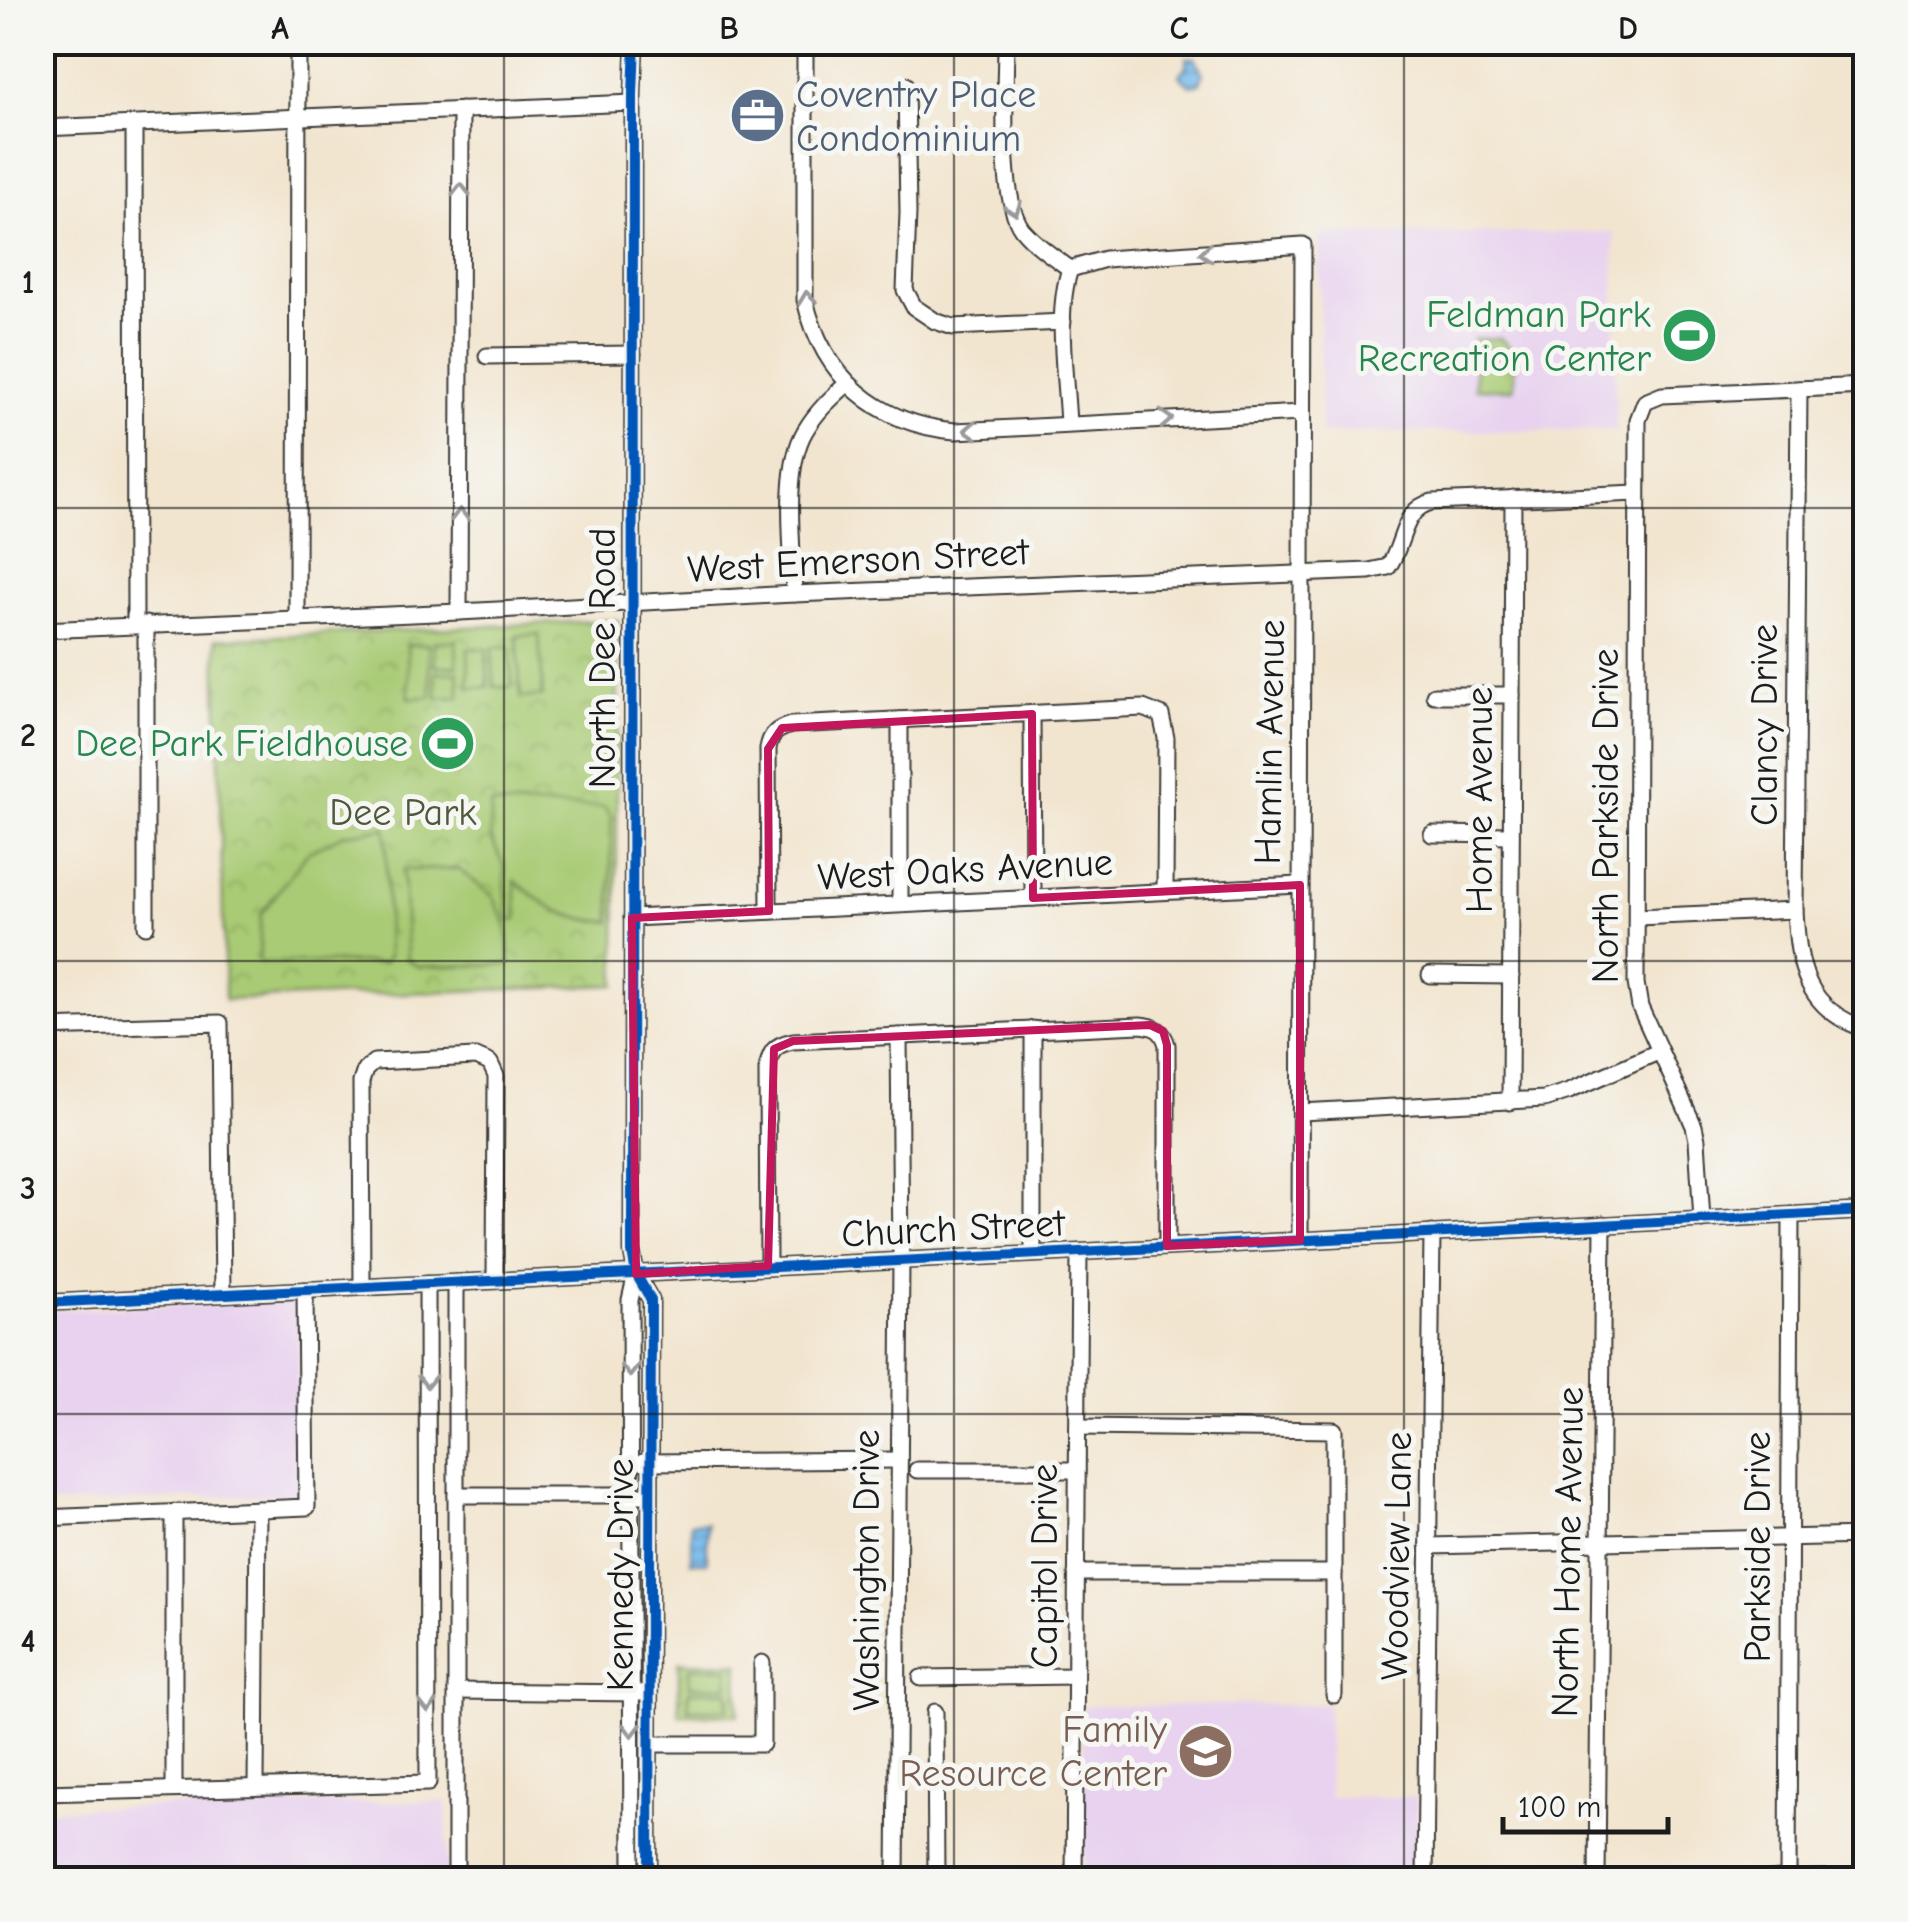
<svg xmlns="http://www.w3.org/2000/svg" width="1908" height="1922" viewBox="0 0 1908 1922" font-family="'Comic Neue',sans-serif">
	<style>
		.built { fill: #e8d2ef }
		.park { fill: url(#park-crowns); stroke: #627448; stroke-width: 2.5 }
		.pitch { fill: #a9cb74; stroke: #627448; stroke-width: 2.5 }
		.water { fill: url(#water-rules); stroke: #486a84; stroke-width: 2.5 }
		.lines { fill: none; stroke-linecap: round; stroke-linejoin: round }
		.minor-casing { stroke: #3c3a37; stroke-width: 19 }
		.minor { stroke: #fff; stroke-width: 15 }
		.cycleway-casing { stroke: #f6f6f2; stroke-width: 16 }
		.cycleway { stroke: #0057b8; stroke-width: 10 }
		.oneway { stroke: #999 }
		.marked { fill: none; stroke: #c2185b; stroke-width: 8; stroke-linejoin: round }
		.grid { fill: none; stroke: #1c1c1c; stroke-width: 2.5; stroke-opacity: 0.55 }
		.labels { text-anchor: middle; stroke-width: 10; stroke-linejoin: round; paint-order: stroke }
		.service-label { font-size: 38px; fill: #4e5e75; stroke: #f6f6f2; text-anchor: start }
		.leisure-label { font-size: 38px; fill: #27864d; stroke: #f6f6f2; text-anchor: end }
		.street-label { font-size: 38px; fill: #1c1c1c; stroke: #f6f6f2 }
		.park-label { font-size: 38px; fill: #4d593b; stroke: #f6f6f2 }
		.education-label { font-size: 38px; fill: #785e54; stroke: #f6f6f2; text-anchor: end }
		.neatline { fill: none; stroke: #1c1c1c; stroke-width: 4 }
		.grid-label { font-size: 32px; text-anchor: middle; font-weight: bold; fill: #1c1c1c }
	</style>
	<defs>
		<pattern id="park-crowns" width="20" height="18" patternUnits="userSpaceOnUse" patternTransform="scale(2.5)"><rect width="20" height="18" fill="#a9cb74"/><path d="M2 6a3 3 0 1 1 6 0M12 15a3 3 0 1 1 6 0" fill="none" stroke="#91ae64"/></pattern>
		<pattern id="water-rules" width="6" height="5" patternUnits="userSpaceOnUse" patternTransform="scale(2.5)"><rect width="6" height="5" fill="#74b9eb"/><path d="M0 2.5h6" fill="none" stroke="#649ec9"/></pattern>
	</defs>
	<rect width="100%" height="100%" fill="#f6f6f2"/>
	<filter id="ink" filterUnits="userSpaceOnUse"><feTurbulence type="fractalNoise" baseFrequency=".01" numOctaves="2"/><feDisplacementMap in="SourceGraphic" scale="20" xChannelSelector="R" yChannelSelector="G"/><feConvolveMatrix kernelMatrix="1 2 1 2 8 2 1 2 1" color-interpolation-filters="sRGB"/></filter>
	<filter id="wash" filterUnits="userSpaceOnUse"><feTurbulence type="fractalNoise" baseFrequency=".0048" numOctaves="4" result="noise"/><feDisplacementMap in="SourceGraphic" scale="40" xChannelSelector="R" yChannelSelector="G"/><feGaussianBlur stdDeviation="2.25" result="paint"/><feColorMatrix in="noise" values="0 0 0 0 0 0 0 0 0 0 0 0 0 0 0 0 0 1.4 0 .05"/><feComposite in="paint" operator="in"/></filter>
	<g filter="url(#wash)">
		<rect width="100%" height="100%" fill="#f2e5cf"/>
		<!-- built -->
		<g class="built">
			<polygon points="1614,232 1616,430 1321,433 1319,235"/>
			<polygon points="299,1300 297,1493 43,1505 42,1311"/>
			<polygon points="1328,1704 1329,1797 1417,1797 1418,1879 1084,1879 1083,1706"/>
			<polygon points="446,1801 448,1879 43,1879 43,1809"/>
		</g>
		<!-- park -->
		<g class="park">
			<polygon points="1500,338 1514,352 1514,386 1512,389 1475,389 1474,339"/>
			<polygon points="618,620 616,985 225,1000 216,639"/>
			<polygon points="679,1662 739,1663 738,1715 679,1714"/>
		</g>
		<!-- pitch -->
		<g class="pitch">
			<polygon points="539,634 543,696 521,698 517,636"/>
			<polygon points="456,641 457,666 435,667 434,642"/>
			<polygon points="428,644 431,697 409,698 407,645"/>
			<polygon points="510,647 512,687 494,687 492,648"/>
			<polygon points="486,648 488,687 469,688 468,649"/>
			<polygon points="458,672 459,697 437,698 435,673"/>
			<path d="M491,805l114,2 6,10v105c-45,-2 -62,-13 -96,-41l2,38 -9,1 -4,-54 -13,-28z"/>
			<polygon points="386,828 388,957 383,963 259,962 261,914 307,853 344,834"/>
			<polygon points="458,869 493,896 507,926 510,964 419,967 407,959 403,870"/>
			<rect x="689" y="1668" width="39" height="18"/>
			<polygon points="689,1691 728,1691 728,1709 688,1709"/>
		</g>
		<!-- water -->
		<g class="water">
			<polygon points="1187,58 1195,58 1203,74 1200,83 1190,86 1180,75 1186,67"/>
			<rect x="691" y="1523" width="16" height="39"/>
		</g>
	</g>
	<g filter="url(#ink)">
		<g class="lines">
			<defs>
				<g id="minor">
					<polyline points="635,42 633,95 632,1252 636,1274 651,1300 649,1880"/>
					<path d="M805,42v258c18,77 72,124 150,131l346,-18"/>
					<path d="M1006,42c0,44 -8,155 16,187 13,16 32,28 48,40"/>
					<polyline points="906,85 908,213 905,290 914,307 935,321 953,327 1063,322"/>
					<polyline points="134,124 135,625"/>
					<polyline points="42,128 633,103"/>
					<polyline points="1070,269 1105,259 1303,245 1300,1240"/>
					<polyline points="487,356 633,354"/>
					<path d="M1799,389l-4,521c3,55 10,100 71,119"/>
					<path d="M1068,424c-2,-47 -13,-111 2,-155"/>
					<path d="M794,594c-1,-45 -12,-124 11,-163 11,-19 26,-33 42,-47"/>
					<polyline points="459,612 461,110"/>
					<polyline points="297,619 298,42"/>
					<polyline points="146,624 146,926"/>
					<path d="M42,630l417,-18 335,-18 575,-23 19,-4c17,-23 13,-58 44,-65l205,-9"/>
					<polyline points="1434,695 1512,695"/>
					<polyline points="1032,714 1033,898"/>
					<polyline points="1432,834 1511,835"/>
					<polyline points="900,904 900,720"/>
					<path d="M769,911l-1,-162c2,-15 9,-20 23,-24l352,-17 18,7 5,23 -1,153"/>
					<polyline points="1637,917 1795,910"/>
					<polyline points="632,918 1300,885"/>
					<polyline points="1430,975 1511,976"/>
					<polyline points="42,1028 220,1023 223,1293"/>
					<polyline points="1033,1029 1033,1254"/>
					<polyline points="1510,1102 1513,498"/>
					<polyline points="1301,1112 1544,1099 1569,1091 1658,1052"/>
					<polyline points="1702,1220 1697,1140 1694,1126 1640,1007 1636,983 1638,420 1645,402 1662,395 1866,386"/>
					<path d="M768,1266l-1,-196c3,-19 7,-25 26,-29l347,-16c15,1 23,5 27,20v201"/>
					<polyline points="456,1283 456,1880"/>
					<polyline points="362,1286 361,1082 365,1070 374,1062 476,1057 490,1063 496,1076 495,1280"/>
					<polyline points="42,1303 1079,1252 1866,1211"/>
					<polyline points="1078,1427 1334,1430 1334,1695"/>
					<polyline points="643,1462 899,1460"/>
					<polyline points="917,1470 1077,1470"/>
					<polyline points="456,1495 641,1495"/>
					<polyline points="174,1512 174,1789"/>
					<polyline points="42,1518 307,1507 305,1290"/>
					<polyline points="1429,1546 1866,1536"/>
					<polyline points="1076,1573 1334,1573"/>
					<polyline points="921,1678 1075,1676"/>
					<polyline points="456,1691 642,1693"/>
					<polyline points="935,1712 936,1880"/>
					<polyline points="651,1744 762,1744 762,1663"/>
					<polyline points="256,1787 258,1509"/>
					<polyline points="42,1793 428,1783 427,1284"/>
					<polyline points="1788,1879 1791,1215"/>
					<polyline points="632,1880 630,1300 636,1274"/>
					<polyline points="896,1880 901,1261 899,1036"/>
					<polyline points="1074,1880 1079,1252"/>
					<polyline points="1425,1880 1432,1233"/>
					<polyline points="1597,1880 1603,1224"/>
					<polyline points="1752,1880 1866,1877"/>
				</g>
			</defs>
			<!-- minor casing -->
			<use href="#minor" class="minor-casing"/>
			<!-- minor -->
			<use href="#minor" class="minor"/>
			<defs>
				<g id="cycleway">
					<polyline points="635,42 633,95 632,1252 636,1274 651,1300 649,1880"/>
					<polyline points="42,1303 1079,1252 1866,1211"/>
				</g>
			</defs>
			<!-- cycleway casing -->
			<use href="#cycleway" class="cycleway-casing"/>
			<!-- cycleway -->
			<use href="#cycleway" class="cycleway"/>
		</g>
		<!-- one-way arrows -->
		<defs><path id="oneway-chevron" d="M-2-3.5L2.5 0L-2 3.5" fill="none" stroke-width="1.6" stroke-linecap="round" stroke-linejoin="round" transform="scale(2.5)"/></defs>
		<g class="oneway">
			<use href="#oneway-chevron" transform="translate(461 190) rotate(-90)"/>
			<use href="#oneway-chevron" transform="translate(1014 209) rotate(71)"/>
			<use href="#oneway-chevron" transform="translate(1206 253) rotate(175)"/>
			<use href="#oneway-chevron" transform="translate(807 298) rotate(-97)"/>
			<use href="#oneway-chevron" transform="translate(1166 419) rotate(-3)"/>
			<use href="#oneway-chevron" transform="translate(971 430) rotate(177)"/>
			<use href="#oneway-chevron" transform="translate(460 515) rotate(-90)"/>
			<use href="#oneway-chevron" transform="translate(630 1370) rotate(90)"/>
			<use href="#oneway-chevron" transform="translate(427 1381) rotate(90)"/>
			<use href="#oneway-chevron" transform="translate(428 1706) rotate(90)"/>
			<use href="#oneway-chevron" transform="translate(632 1730) rotate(90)"/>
		</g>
	</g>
	<!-- marked area -->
	<path class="marked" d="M1032,714l1,184 267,-13v355l-133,6v-201l-4,-14 -13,-6 -357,16 -19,8 -6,217 -132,8 -4,-356 137,-7 -1,-162 14,-21z"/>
	<!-- grid -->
	<path class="grid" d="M504,42v1838M954,42v1838M1404,42v1838M42,508h1824M42,961h1824M42,1414h1824"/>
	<!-- icons -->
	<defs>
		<symbol id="office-disc" viewBox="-11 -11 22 22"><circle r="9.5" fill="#5c6f8a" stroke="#f6f6f2"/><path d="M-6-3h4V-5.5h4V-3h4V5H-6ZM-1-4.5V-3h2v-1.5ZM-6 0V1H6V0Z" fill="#fff"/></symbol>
		<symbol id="stadium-disc" viewBox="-11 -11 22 22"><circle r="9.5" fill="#2e9e5b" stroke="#f6f6f2"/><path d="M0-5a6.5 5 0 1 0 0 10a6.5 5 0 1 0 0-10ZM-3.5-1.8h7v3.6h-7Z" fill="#fff"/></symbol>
		<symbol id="school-disc" viewBox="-11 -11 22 22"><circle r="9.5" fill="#8d6e63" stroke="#f6f6f2"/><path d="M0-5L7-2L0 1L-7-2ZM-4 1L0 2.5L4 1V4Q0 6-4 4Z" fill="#fff"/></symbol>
	</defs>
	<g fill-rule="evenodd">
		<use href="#office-disc" x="726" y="84" width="63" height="63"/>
		<use href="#stadium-disc" x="1658" y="304" width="63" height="63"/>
		<use href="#stadium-disc" x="416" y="712" width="63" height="63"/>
		<use href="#school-disc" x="1174" y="1720" width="63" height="63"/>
	</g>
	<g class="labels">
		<!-- service labels -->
		<g class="service-label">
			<text x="796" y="107">Coventry Place<tspan x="796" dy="44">Condominium</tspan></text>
		</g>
		<!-- leisure labels -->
		<g class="leisure-label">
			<text x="1651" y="327">Feldman Park<tspan x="1651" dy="44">Recreation Center</tspan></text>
			<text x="408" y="756">Dee Park Fieldhouse</text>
		</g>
		<!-- street labels -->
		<g class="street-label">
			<text transform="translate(858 560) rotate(-3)" y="13">West Emerson Street</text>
			<text transform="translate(602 658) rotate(-90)" y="13">North Dee Road</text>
			<text transform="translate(1764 725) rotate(-90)" y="13">Clancy Drive</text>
			<text transform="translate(1269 742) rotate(-89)" y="13">Hamlin Avenue</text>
			<text transform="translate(1479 800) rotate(-90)" y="13">Home Avenue</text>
			<text transform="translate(1605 816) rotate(-90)" y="13">North Parkside Drive</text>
			<text transform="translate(965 869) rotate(-3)" y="13">West Oaks Avenue</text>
			<text transform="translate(953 1228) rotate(-3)" y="13">Church Street</text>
			<text transform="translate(1757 1547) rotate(-90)" y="13">Parkside Drive</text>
			<text transform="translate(1567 1552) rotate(-89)" y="13">North Home Avenue</text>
			<text transform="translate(1396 1556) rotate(-89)" y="13">Woodview Lane</text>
			<text transform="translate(1044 1566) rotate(-90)" y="13">Capitol Drive</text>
			<text transform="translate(866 1570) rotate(-90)" y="13">Washington Drive</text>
			<text transform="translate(620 1575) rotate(-90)" y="13">Kennedy Drive</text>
		</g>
		<!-- park labels -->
		<g class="park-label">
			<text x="403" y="825">Dee Park</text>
		</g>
		<!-- education labels -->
		<g class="education-label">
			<text x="1167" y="1742">Family<tspan x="1167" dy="44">Resource Center</tspan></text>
		</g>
	</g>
	<!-- margin -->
	<rect width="1908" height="1922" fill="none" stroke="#f6f6f2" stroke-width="110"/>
	<!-- scale -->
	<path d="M1503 1817v15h165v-15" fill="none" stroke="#1c1c1c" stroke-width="5"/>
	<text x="1518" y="1817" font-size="30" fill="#1c1c1c" stroke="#f6f6f2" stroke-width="8" paint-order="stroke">100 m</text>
	<rect x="55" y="55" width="1798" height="1812" class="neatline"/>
	<g class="grid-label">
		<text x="280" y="39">A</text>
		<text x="729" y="39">B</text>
		<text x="1179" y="39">C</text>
		<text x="1628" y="39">D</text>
		<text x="28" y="293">1</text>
		<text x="28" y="746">2</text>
		<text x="28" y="1199">3</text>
		<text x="28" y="1652">4</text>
	</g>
</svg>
